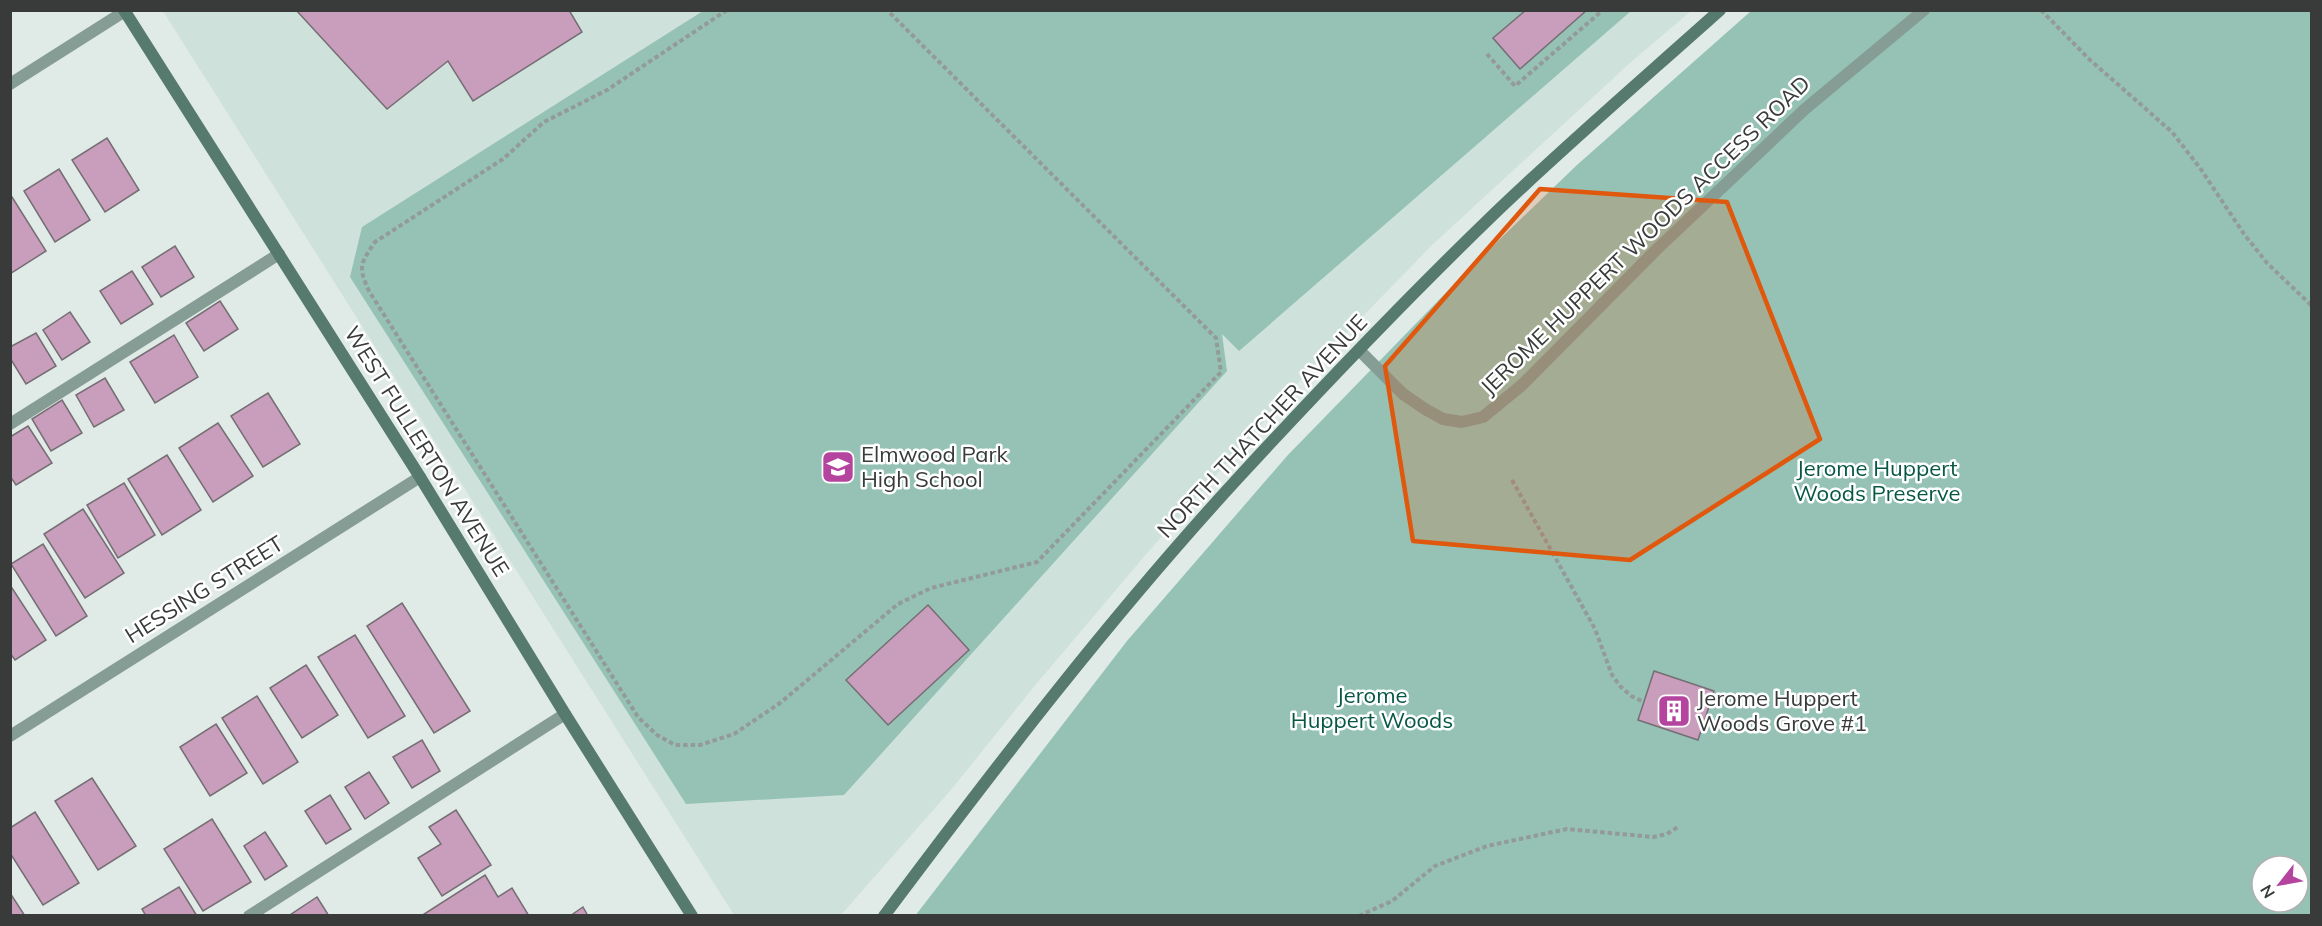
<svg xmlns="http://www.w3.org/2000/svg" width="2322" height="926" viewBox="0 0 2322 926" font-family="Mulish,sans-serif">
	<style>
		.built { fill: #cee1da }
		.green { fill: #95c2b4; fill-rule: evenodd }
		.building { fill: #c89ebc; stroke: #756e73; stroke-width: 1.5 }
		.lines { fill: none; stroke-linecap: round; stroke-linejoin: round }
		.path { stroke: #939a97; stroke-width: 4; stroke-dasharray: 4.5 3; stroke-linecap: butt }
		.lane { stroke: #869d95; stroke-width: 12 }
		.street { stroke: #869d95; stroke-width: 12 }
		.secondary { stroke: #567a6e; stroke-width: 12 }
		.marked { fill: #df580e; fill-opacity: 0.2; stroke: #df580e; stroke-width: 4.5; stroke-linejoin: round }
		.labels { text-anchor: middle; stroke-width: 5; stroke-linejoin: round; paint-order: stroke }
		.street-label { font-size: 22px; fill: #383b3a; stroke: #fff }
		.poi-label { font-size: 22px; fill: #383b3a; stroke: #fff; text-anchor: start }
		.park-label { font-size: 22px; fill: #075745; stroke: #fff }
	</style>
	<rect width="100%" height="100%" fill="#e0eae6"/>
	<!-- built -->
	<polygon class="built" points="163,11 1691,11 1631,62 1431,246 1299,382 1148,552 1037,683 950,791 840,916 734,915"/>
	<!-- green -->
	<g class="green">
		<polygon points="703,11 1631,11 1239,351 1222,334 1227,371 844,795 686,804 350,277 362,227"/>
		<path d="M1751,11h560v904l-1396,1 212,-275 160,-185 183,-188 107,-103zM2262,866h36v36h-36z"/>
	</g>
	<!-- building -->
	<g class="building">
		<polygon points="296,10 569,10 582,32 473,101 448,61 387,109"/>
		<polygon points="1526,10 1587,10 1520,69 1493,38"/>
		<polygon points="107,138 139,190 105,212 72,160"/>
		<polygon points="59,169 90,220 55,242 24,191"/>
		<polygon points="12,197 46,251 10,274 10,198"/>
		<polygon points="175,246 194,277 161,297 142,267"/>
		<polygon points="132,271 153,304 121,324 100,291"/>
		<polygon points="220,301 238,329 204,351 186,323"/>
		<polygon points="70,312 90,342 62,360 43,330"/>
		<polygon points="36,333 56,366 26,384 10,358 10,347"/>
		<polygon points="174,335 198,377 155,403 130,362"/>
		<polygon points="105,378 124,410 94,427 76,395"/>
		<polygon points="268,393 300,444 263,467 231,416"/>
		<polygon points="62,400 82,433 51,451 32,419"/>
		<polygon points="218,423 253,476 213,502 179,448"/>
		<polygon points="28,426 52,463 16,485 10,476 10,437"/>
		<polygon points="167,455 201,510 162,535 128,479"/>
		<polygon points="124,483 155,535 118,558 87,505"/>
		<polygon points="83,509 124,573 85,598 44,534"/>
		<polygon points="43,544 87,616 56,636 11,564"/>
		<polygon points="10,585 46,640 15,660 10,653"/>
		<polygon points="402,603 470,711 434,733 367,626"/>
		<polygon points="928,605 969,650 888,725 846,680"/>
		<polygon points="355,635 405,716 368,738 318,657"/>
		<polygon points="306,665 338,715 302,738 270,688"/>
		<polygon points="1654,671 1714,691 1698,740 1638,720"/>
		<polygon points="257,696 298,762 263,784 222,718"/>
		<polygon points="216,724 247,773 210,796 180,747"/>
		<polygon points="422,740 440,771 412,788 393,757"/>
		<polygon points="369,772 389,803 365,819 345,787"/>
		<polygon points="92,778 136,846 98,870 55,801"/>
		<polygon points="330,795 351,829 326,844 305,811"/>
		<polygon points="456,810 491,865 442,896 418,858 441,844 429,827"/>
		<polygon points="35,812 79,883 43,905 10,853 10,828"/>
		<polygon points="212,819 251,882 203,911 164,849"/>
		<polygon points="265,832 287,866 265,880 244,846"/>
		<polygon points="485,875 498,897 512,888 529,916 421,916"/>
		<polygon points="179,887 197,916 146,916 142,909"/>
		<polygon points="10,893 25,916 10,916"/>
		<polygon points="317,897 329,916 290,916 290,915"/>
		<polygon points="583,907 588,916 570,916"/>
	</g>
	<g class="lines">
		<!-- path -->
		<g class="path">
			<path d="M727,10l-120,80 -63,32 -41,37 -128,83c-15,22 -17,25 -6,49l269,426 19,18 18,10h25l34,-11 46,-31 118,-99 33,-16 106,-26 184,-190 -5,-34 -329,-328"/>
			<polyline points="2041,10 2089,59 2172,132 2200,168 2244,234 2267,263 2312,306"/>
			<polyline points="1487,54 1515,86 1603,10"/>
			<polyline points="1512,480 1595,629 1612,675 1620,686 1631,696 1644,702"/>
			<polyline points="1359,916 1392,901 1435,866 1487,846 1567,829 1653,837 1667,834 1678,827"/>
		</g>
		<!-- lane -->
		<g class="lane">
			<polyline points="1359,350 1403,394 1425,409 1443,419 1462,422 1483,417 1522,385 1656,250 1805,109 1924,10"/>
			<polyline points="10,424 279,254"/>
			<polyline points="249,916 565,714"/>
		</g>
		<!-- street -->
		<g class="street">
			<polyline points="10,84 125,11"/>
			<polyline points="10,736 420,477"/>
		</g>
		<!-- secondary -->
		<g class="secondary">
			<polyline points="124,10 420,477 565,714 692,916"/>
			<path d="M884,916c113,-151 228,-301 355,-439 83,-90 167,-178 255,-263 73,-70 150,-136 226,-204"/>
		</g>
	</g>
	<!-- marked area -->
	<path class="marked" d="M1540,189l187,13 93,237 -190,121 -217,-19 -28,-175z"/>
	<!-- icons -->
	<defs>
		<symbol id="school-square" viewBox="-11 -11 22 22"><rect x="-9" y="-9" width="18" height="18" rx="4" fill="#b5449f" stroke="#fff"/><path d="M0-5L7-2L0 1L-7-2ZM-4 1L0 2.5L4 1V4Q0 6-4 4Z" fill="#fff"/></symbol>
		<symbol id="building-square" viewBox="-11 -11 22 22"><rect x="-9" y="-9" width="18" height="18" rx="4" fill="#b5449f" stroke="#fff"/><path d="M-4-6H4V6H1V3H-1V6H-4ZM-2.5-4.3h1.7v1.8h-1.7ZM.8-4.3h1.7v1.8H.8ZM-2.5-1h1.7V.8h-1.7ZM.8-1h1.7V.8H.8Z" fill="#fff"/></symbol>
	</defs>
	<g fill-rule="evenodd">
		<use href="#school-square" x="819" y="448" width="38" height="38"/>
		<use href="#building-square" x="1655" y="692" width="38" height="38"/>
	</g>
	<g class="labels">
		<!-- street labels -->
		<g class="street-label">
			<text transform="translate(1645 235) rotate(-44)" y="8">JEROME HUPPERT WOODS ACCESS ROAD</text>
			<text transform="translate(1262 426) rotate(-47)" y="8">NORTH THATCHER AVENUE</text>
			<text transform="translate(427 451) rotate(58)" y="8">WEST FULLERTON AVENUE</text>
			<text transform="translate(204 589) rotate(-32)" y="8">HESSING STREET</text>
		</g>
		<!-- poi labels -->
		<g class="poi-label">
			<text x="861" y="462">Elmwood Park<tspan x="861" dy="25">High School</tspan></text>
			<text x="1697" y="706">Jerome Huppert<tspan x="1697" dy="25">Woods Grove #1</tspan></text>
		</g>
		<!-- park labels -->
		<g class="park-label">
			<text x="1877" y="476">Jerome Huppert<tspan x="1877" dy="25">Woods Preserve</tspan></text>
			<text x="1372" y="703">Jerome<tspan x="1372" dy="25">Huppert Woods</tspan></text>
		</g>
	</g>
	<!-- border -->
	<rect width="2322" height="926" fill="none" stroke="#383b3a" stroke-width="24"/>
	<!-- north arrow -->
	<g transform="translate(2280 884) rotate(239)"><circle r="28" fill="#ffffff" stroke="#afb1b0" stroke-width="1.5"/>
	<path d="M0-4.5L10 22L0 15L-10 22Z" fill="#b5449f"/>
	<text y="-9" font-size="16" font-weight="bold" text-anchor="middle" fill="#383b3a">N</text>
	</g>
</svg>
